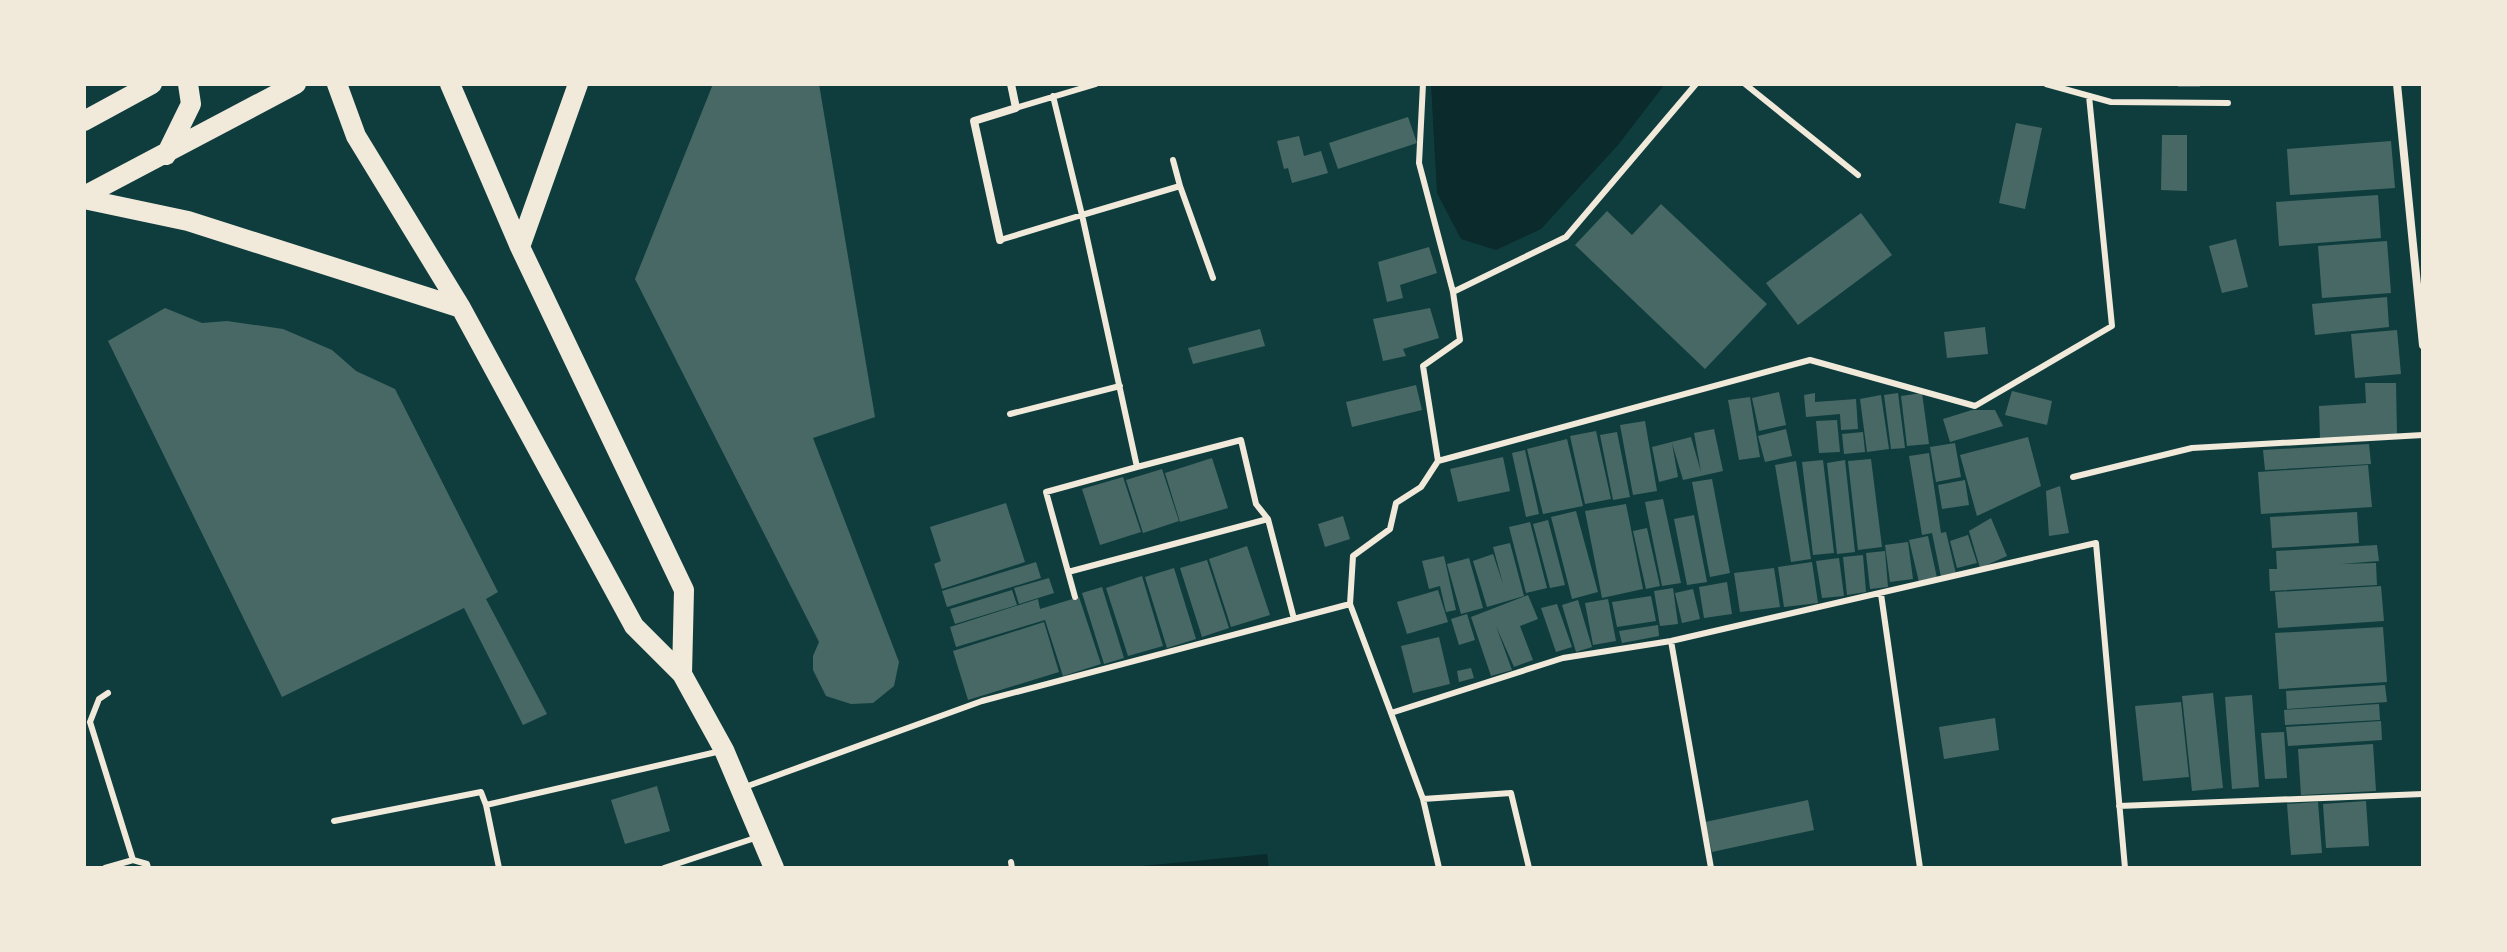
<svg xmlns="http://www.w3.org/2000/svg" width="2507" height="952" viewBox="0 0 2507 952" font-family="'Asap Condensed',sans-serif">
<style>
.water{fill:#0a2a2b}
.building{fill:#486865}
.lines{fill:none;stroke-linecap:round;stroke-linejoin:round}
.service{stroke:#f1e9da;stroke-width:6}
.minor{stroke:#f1e9da;stroke-width:8}
.primary{stroke:#f1e9da;stroke-width:20}
</style>
<rect width="100%" height="100%" fill="#0f3d3e"/>
<path class="water" d="M1431 84H1665L1618 145 1541 229 1496 250 1461 239 1437 193Z
M1267 854 1269 868H1121Z"/>
<path class="building" d="M713 84H819L875 417 813 438 899 662 894 686 873 703 851 704 826 696 813 670V656L819 642 635 279Z
M2178 84H2200V87H2178Z
M1408 117 1417 143 1338 169 1329 143Z
M2016 123 2042 128 2025 209 1999 203Z
M2162 135H2187V191L2161 190Z
M1299 136 1304 156 1321 151 1328 173 1292 183 1288 168 1284 169 1277 141Z
M2391 141 2395 188 2290 195 2287 149Z
M2378 195 2381 238 2279 246 2276 202Z
M1661 204 1767 304 1705 369 1575 245 1607 211 1632 235Z
M1861 213 1892 255 1798 325 1766 283Z
M2236 239 2248 287 2222 293 2209 246Z
M2387 241 2391 293 2322 298 2318 246Z
M1429 247 1437 273 1400 285 1403 298 1387 302 1378 262Z
M2387 297 2389 327 2315 335 2312 304Z
M165 308 202 323 227 321 283 329 332 350 356 371 395 389 498 592 486 599 547 714 523 725 464 608 282 697 108 341Z
M1430 308 1439 338 1403 349 1406 356 1383 361 1373 319Z
M1985 327 1988 354 1947 358 1944 332Z
M1260 329 1265 346 1193 364 1188 348Z
M2397 330 2401 374 2355 378 2351 334Z
M2365 383H2396L2397 434 2320 439 2319 406 2366 403Z
M1416 385 1422 410 1352 427 1346 402Z
M2012 391 2052 401 2047 425 2005 415Z
M1779 392 1786 425 1759 431 1752 398Z
M1815 393V402L1856 399 1858 429 1841 430 1840 414 1806 417 1804 395Z
M1898 393 1905 448 1891 449 1884 395Z
M1922 393 1929 444 1907 446 1901 396Z
M1881 395 1889 449 1867 452 1860 399Z
M1750 397 1760 457 1739 460 1728 400Z
M1972 410H1995L2003 426 1950 442 1943 419Z
M1837 420 1840 452 1819 453 1816 421Z
M1645 421 1657 491 1633 495 1620 425Z
M1714 429 1723 471 1683 480 1672 443 1678 477 1659 482 1652 447 1691 437 1701 472 1694 433Z
M1786 429 1792 456 1765 462 1758 436Z
M1596 431 1611 499 1585 504 1570 436Z
M1617 432 1630 497 1613 500 1600 435Z
M1863 432 1865 452 1844 454 1842 434Z
M2028 437 2041 486 1977 516 1960 455Z
M1567 439 1583 506 1543 514 1527 449Z
M1955 443 1961 477 1936 482 1930 447Z
M2369 444 2371 464 2265 470 2263 450Z
M1525 450 1539 514 1526 517 1512 453Z
M1929 453 1941 533 1946 532 1956 574 1941 577 1932 533 1922 535 1909 456Z
M1503 457 1510 491 1458 502 1450 469Z
M1212 458 1228 508 1180 522 1165 473Z
M1871 459 1882 547 1858 550 1848 461Z
M1823 460 1834 553 1813 555 1802 462Z
M1845 460 1855 552 1837 554 1827 463Z
M1796 461 1811 559 1791 562 1775 465Z
M2368 465 2372 507 2261 514 2258 472Z
M1162 469 1179 521 1143 533 1126 480Z
M1123 477 1141 532 1100 545 1082 489Z
M1712 479 1730 573 1710 577 1692 482Z
M1965 480 1969 505 1942 509 1938 485Z
M2060 486 2069 533 2049 536 2046 491Z
M1663 499 1681 583 1662 586 1645 502Z
M1006 503 1025 562 942 589 934 564 941 561 930 527Z
M1626 504 1643 589 1602 598 1585 511Z
M1576 511 1598 592 1572 599 1551 517Z
M2357 512 2359 543 2272 548 2270 517Z
M1694 515 1707 582 1687 585 1674 519Z
M1343 516 1350 539 1325 547 1318 524Z
M1991 518 2007 556 1980 568 1969 531Z
M1548 520 1565 585 1550 588 1533 524Z
M1530 522 1547 588 1526 593 1509 527Z
M1647 528 1660 586 1646 589 1633 531Z
M1968 535 1977 563 1957 568 1950 541Z
M1928 536 1937 578 1919 582 1909 540Z
M1908 542 1913 579 1890 582 1885 545Z
M1510 543 1524 596 1487 607 1473 561 1493 554 1503 584 1493 547Z
M2377 545 2379 561 2341 564 2376 563 2377 585 2270 591 2269 569H2277L2276 551Z
M1247 546 1270 615 1231 627 1209 559Z
M1885 551 1888 587 1870 589 1866 553Z
M1863 555 1866 592 1847 595 1843 557Z
M1444 556 1456 610 1446 612 1440 586 1429 589 1422 561Z
M1469 558 1483 608 1461 614 1447 564Z
M1839 558 1844 596 1822 598 1816 561Z
M1207 560 1229 628 1202 637 1180 568Z
M1036 562 1041 578 947 607 942 591Z
M1812 562 1818 603 1784 607 1778 567Z
M1174 568 1196 639 1167 648 1145 577Z
M1774 568 1780 607 1740 612 1734 573Z
M1142 576 1163 646 1128 656 1106 588Z
M1049 578 1054 593 1019 604 1014 588Z
M1727 582 1732 614 1704 618 1699 587Z
M2381 586 2384 621 2278 628 2275 592Z
M1102 587 1124 658 1104 664 1082 593Z
M1673 588 1678 624 1660 626 1654 591Z
M1693 589 1700 619 1682 623 1675 593Z
M1012 590 1017 605 955 624 950 609Z
M1438 590 1448 622 1407 634 1397 602Z
M1528 595 1538 619 1520 626 1533 660 1514 667 1496 626 1512 670 1491 676 1471 617Z
M1651 596 1656 621 1617 627 1612 602Z
M1079 597 1101 664 1063 676 1045 620 956 647 950 627 1038 599 1040 609Z
M1608 599 1616 641 1593 645 1585 603Z
M1578 600 1592 647 1576 652 1562 605Z
M1557 604 1572 647 1556 652 1541 608Z
M1467 614 1475 640 1459 645 1451 619Z
M1044 622 1059 672 968 700 953 651Z
M1658 625 1659 636 1622 643 1619 631Z
M2383 627 2387 682 2279 689 2275 633Z
M1439 637 1450 684 1413 693 1401 646Z
M1471 668 1474 678 1459 682 1457 671Z
M2385 685 2387 702 2287 709 2286 691Z
M2213 693 2223 788 2192 791 2182 696Z
M2252 695 2259 787 2232 789 2225 697Z
M2181 702 2189 777 2143 781 2135 706Z
M2379 704 2380 720 2285 725 2284 710Z
M1995 718 1999 750 1944 759 1939 727Z
M2381 721 2382 740 2288 746 2286 727Z
M2284 732 2287 778 2265 779 2261 733Z
M2373 744 2376 791 2301 795 2298 749Z
M657 786 670 831 625 844 611 800Z
M1808 800 1814 830 1712 852 1705 822Z
M2366 801 2369 846 2326 848 2323 804Z
M2318 802 2322 853 2291 855 2287 804Z"/>
<g class="lines">
<path class="service" d="M1745 84 1858 175
M2046 84 2111 102 2228 103
M1053 96 1082 215 1180 186 1173 160
M1016 108 1096 84
M1180 186 1213 278
M1000 240 1082 215 1137 467 1241 440 1256 504 1268 519 1294 619
M1453 292 1566 237 1696 84
M1010 414 1120 386
M1438 461 1810 360 1975 406 2112 326 2089 96
M2073 477 2192 448 2423 435
M1068 572 1268 519
M1881 594 1920 868
M1075 597 1046 492 1137 467
M1350 604 1353 556 1390 529 1396 503 1421 487 1438 461 1423 366 1460 340 1453 292 1419 163 1423 84
M1671 641 1711 868
M1391 713 1423 799 1439 868
M90 722 133 860 105 868
M90 722 99 699 108 693
M745 787 982 701 1350 604 1391 713 1563 658 1671 641 2096 543 2125 868
M1423 799 1511 793 1529 868
M486 805 499 868
M2119 806 2423 794
M334 821 481 792 486 805 721 751
M133 860 147 864 148 868
M1011 862 1012 868
M664 868 755 838"/>
<path class="minor" d="M2397 84 2423 345
M1000 240 974 121 1016 108 1011 84"/>
<path class="primary" d="M337 84 356 136 461 308 634 626 682 674 724 750 774 868
M450 84 520 247 684 590 682 674
M84 121 152 84
M166 155 191 104 188 84
M84 196 296 84
M84 199 188 221 461 308
M520 247 578 84"/>
</g>
<rect width="2507" height="952" fill="none" stroke="#f1e9da" stroke-width="172"/>
</svg>
